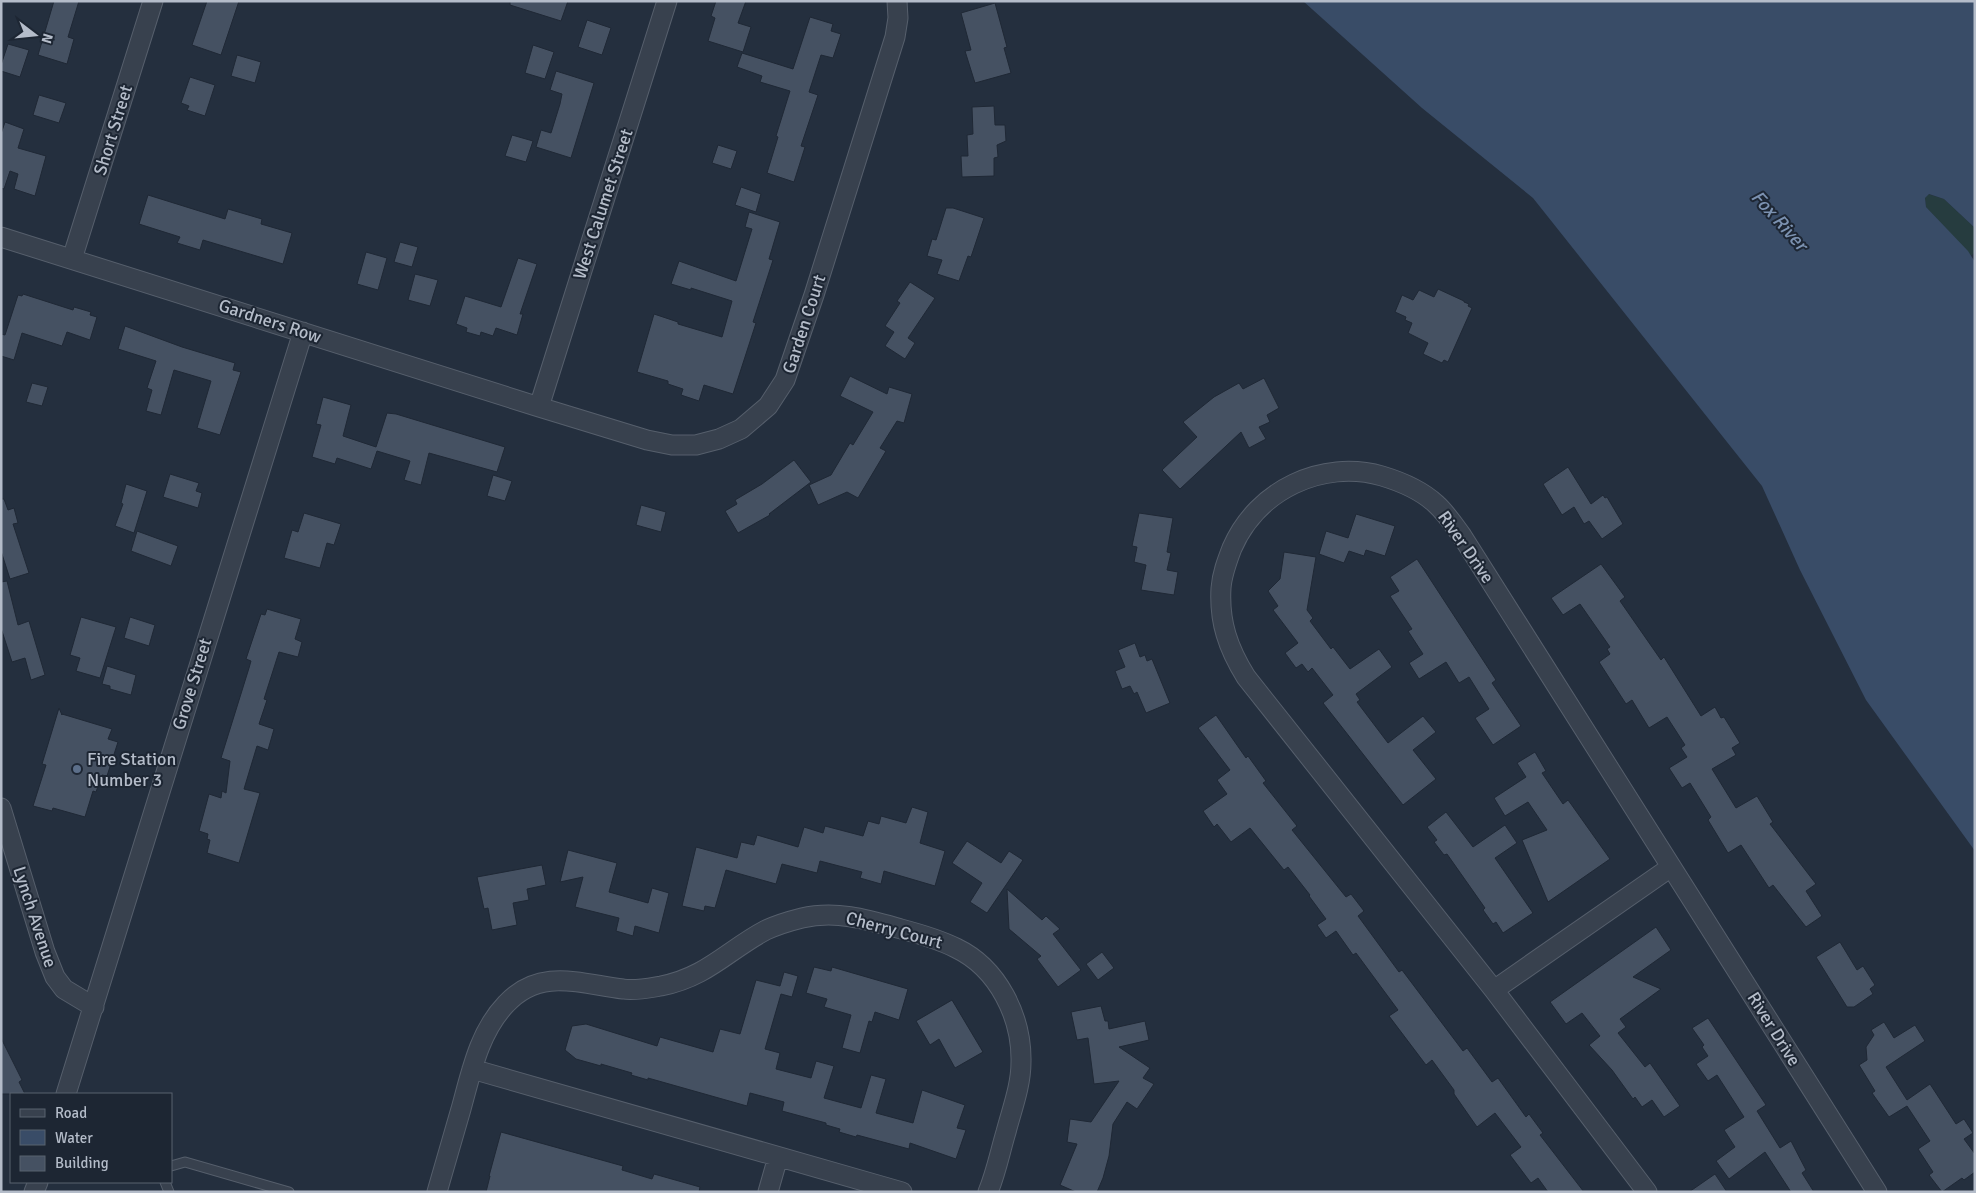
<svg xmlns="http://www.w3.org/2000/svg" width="1976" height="1193" viewBox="0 0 1976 1193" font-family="Signika,sans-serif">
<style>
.green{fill:#263c3f}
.water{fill:#394c67}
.building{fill:#455162;stroke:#1f2835}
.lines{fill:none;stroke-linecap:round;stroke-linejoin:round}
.lane-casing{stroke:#565f6c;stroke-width:11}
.street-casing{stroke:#565f6c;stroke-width:21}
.lane{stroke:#38414e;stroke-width:9}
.street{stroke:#38414e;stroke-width:19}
.service-dot{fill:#5c6f8a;stroke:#1d2633;stroke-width:2}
.labels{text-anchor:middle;stroke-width:4;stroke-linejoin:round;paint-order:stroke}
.street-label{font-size:18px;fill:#b4bcc9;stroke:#1d2633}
.poi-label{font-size:18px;fill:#b4bcc9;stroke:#1d2633;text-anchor:start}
.water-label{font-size:19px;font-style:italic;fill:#7c92b1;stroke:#1d2633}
</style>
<rect width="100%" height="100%" fill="#242f3e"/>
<path class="green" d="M1928 194 1944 199 1975 228V252L1971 256 1926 207 1925 198Z"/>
<path class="water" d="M1303 1H1975V228L1944 199 1929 194 1925 198 1926 207 1968 251 1975 262V851L1866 700 1800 570 1762 486 1533 198 1422 108Z"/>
<path class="building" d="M54 1H79L68 37 74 39 67 64 38 55Z
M207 1H239L221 55 192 45Z
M510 1H568L561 21 510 5Z
M716 1H746L738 23 751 27 743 52 708 41 715 18 711 16Z
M995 3 1007 47 1004 48 1011 73 975 83 965 51 971 50 961 13Z
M810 17 833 24 831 31 841 34 833 58 821 55 809 92 818 95 801 146 805 147 794 182 767 173 778 137 776 136 790 91 760 82 762 76 737 67 742 53 793 69Z
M587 20 611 28 602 55 578 47Z
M8 44 29 50 20 77 1 71V65Z
M533 45 554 52 545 79 525 73Z
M237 55 261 62 255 83 231 76Z
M556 71 594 83 571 158 536 147 541 130 551 133 560 104 562 94 550 90Z
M190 77 215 85 205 116 187 110 189 106 181 103Z
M39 95 66 103 59 123 33 115Z
M994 106 995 125H1005L1006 141 997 145 998 157 994 158V176L962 177 961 156H968L967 135 973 134 972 107Z
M5 122 24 129 18 148 46 156 35 196 14 189 18 174 10 171 4 189 1 188V134Z
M512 135 533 141 526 162 505 156Z
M718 145 737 151 731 169 712 163Z
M741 187 761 194 756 212 735 205Z
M148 195 225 219 228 209 262 219 261 224 292 233 283 264 203 240 200 250 177 243 180 237 139 224Z
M946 208H953L984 218 971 257 968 256 959 281 937 274 942 260 927 256 932 239 936 240Z
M749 212 780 222 769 259 773 260 753 322 756 323 733 394 704 385 699 401 681 395 683 389 668 384V381L637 372 654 314 678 322V324L722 337 732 301 691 288V290L671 284 679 261 736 281 752 229 745 227Z
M400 242 418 247 412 267 394 262Z
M366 252 387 258 378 290 357 284Z
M518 258 537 264 520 314H523L517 335 496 328 493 336 481 332 480 336 466 332 467 328 456 324 465 296 501 307Z
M415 274 438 280 430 306 408 300Z
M910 282 935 298 908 338 915 343 905 359 885 346 894 332 885 326 900 303 897 301Z
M1438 289 1464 301V302L1469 304 1468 306 1472 308 1448 362 1444 360 1442 363 1423 354 1428 343 1408 333 1412 323 1405 320 1406 317 1395 312 1402 295 1413 300 1419 290 1434 297Z
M23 294 73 310 74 307 91 312 90 315 97 317 90 340 67 332 62 346 22 333 14 360 1 356V334L5 335 18 295 22 296Z
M125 326 182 347 235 363 233 370 241 372 220 435 197 428 211 381 174 370 161 415 146 411 152 390 147 388 156 361 118 349Z
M850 376 887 394 889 387 912 394 904 423 897 421 880 448 886 451 858 498 847 492 818 505 809 485 831 475 850 443 853 445 873 412 840 396Z
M1264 378 1279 408 1267 415 1270 422 1259 427 1266 439 1249 448 1241 432 1180 489 1162 470 1197 437 1183 422 1214 397 1239 383 1243 389Z
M32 383 48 387 42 406 26 402Z
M323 397 351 405 343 436 376 447 387 413 396 414 505 447 497 472 429 453 421 485 404 480 410 461 377 451 371 469 337 458 335 464 312 457 321 425 316 424Z
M794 460 811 482 769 514 770 515 738 533 725 511 737 504 735 500 762 484Z
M1568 467 1591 504 1603 495 1605 498 1607 497 1623 524 1602 539 1589 521 1584 524 1574 507 1562 515 1543 484Z
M170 474 199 483 196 491 202 493 198 508 163 497Z
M493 475 512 481 505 501 487 496Z
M126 484 147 491 134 533 115 526 123 504 121 503Z
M1 499H4L8 510 14 508 18 523 13 524 29 573 10 579 1 551Z
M641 505 666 512 661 532 636 525Z
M304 513 341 524 334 545 327 543 320 568 284 558 292 530 298 532Z
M1139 513 1173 518 1167 552 1171 553 1167 570 1178 572 1174 595 1141 590 1146 565 1134 562 1137 547 1132 546Z
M1356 514 1395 526 1385 556 1366 550 1364 556 1349 551 1344 563 1319 554 1326 531 1348 538Z
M137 531 178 546 171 566 131 551Z
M1284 552 1316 557 1307 610 1313 618 1310 621 1331 649 1333 647 1350 669 1379 649 1392 667 1356 694 1360 700 1357 702 1388 743 1423 716 1436 732 1413 750 1436 779 1403 805 1323 703 1333 695 1312 668 1308 672 1302 664 1296 668 1285 653 1298 643 1273 610 1278 606 1268 591 1280 579Z
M1417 559 1496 680 1492 683 1521 726 1493 745 1475 718 1489 709 1469 677 1459 683 1446 662 1419 679 1409 663 1423 654 1408 631 1412 629 1390 596 1399 591 1390 577Z
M1601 564 1625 597 1620 601 1661 660 1664 657 1701 716 1715 707 1721 718 1724 717 1740 743 1732 748 1736 755 1712 769 1736 808 1757 796 1773 822 1770 824 1816 884 1806 891 1822 916 1806 927 1773 885 1769 888 1741 845 1728 853 1708 820 1711 817 1690 783 1682 788 1669 768 1687 757 1681 748 1685 745 1667 717 1649 728 1632 700 1626 704 1599 662 1610 654 1607 649 1610 647 1580 604 1563 615 1551 598Z
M7 581 18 625 29 621 45 675 31 680 25 658 12 662 1 628V582Z
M267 609 301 619 295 639 302 642 298 657 279 652 264 699 267 700 259 724 274 729 268 750 257 746 244 789 260 793 239 863 207 853 210 840 207 839 208 834 199 831 209 794 221 798 222 791 226 793 230 761 221 758 249 668 251 661 246 659 261 614 265 615Z
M81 617 116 627 100 678 76 671 80 658 70 655Z
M130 617 155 625 149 646 124 638Z
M1135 643 1140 657 1145 655 1147 661 1152 659 1170 703 1146 713 1137 692 1134 694 1130 686 1122 689 1115 671 1125 667 1118 650Z
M107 666 136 675 131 695 110 689V686L102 684Z
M59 708 62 715V714L112 729 108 739 118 742 107 776 102 775 96 792 93 791 85 817 53 808 52 811 33 806 46 765 42 764Z
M1216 715 1246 758 1248 756 1266 781 1263 783 1297 826 1292 830 1346 897 1351 894 1364 911 1358 916 1399 972 1402 970 1463 1051 1467 1048 1492 1082 1498 1078 1526 1117 1529 1114 1543 1133 1540 1135 1584 1192H1548L1538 1178 1531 1183 1510 1155 1521 1147 1495 1113 1477 1127 1454 1094V1090L1432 1060 1426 1065 1389 1016 1398 1010 1356 953 1353 955 1336 931 1326 938 1317 925 1326 919 1309 896 1310 895 1288 867 1284 870 1250 828 1231 842 1217 824 1214 827 1203 811 1227 794 1217 780 1230 770 1198 728Z
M1535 752 1546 771 1542 773 1563 804 1568 800 1571 804 1610 859 1548 902 1522 840 1547 830 1528 802 1505 816 1494 798 1526 777 1517 763Z
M912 807 928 812 920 843 945 851 935 886 884 871 881 884 860 878 862 872 820 861 817 873 782 864 776 884 726 870 715 908 705 906 704 911 682 906 696 847 737 858 741 842 754 845 757 835 798 847 804 827 823 833 825 826 863 836 868 821 879 824 881 816 906 823Z
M1446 812 1473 847 1505 825 1517 843 1495 858 1533 913 1503 933 1496 922 1493 924 1483 910 1485 908 1447 854 1444 855 1434 842 1437 840 1427 827Z
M967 841 1001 863 1009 851 1023 860 987 913 970 902 982 883 952 863Z
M568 850 617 863 609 892 648 903 652 888 669 893 659 933 635 926 633 936 616 931 619 918 575 907 583 877 560 882Z
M542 865 546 885 527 889 529 900 513 903 517 925 492 930 488 908 484 909 477 877Z
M1007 889 1042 920 1046 916 1060 929 1053 934 1081 970 1058 987 1037 959 1041 956 1009 929Z
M1656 927 1671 950 1633 977 1661 989 1620 1019 1626 1027 1618 1033 1645 1067 1650 1063 1680 1106 1664 1117 1652 1100 1642 1107 1635 1097 1633 1099 1612 1070 1589 1045 1600 1036 1582 1013 1566 1024 1550 1002Z
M1840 942 1857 970 1863 966 1875 985 1870 989 1873 994 1854 1007H1847L1816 957Z
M1102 952 1114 968 1098 980 1086 964Z
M814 967 831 971 832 967 908 989 899 1020 875 1012 872 1022 869 1021 860 1053 842 1048 851 1015 824 1007 827 999 806 993Z
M784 972 798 976 792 997 781 994 765 1049 780 1053 776 1069 811 1078 816 1061 834 1066 824 1098 861 1108 871 1075 886 1079 876 1113 913 1123 922 1090 965 1105 957 1128 966 1130 956 1159 910 1143 909 1149 857 1135 856 1137 839 1132 840 1129 826 1125V1123L782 1111 784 1102 750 1093 747 1106 648 1078V1080L631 1075 632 1073 601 1064V1066L576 1059 565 1050 572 1026 586 1024 657 1046 660 1037 713 1052 720 1029 740 1034 756 980 780 986Z
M952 1000 983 1052 955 1068 939 1039 930 1045 916 1021Z
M1101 1006 1105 1021H1108L1109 1029 1145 1021 1149 1040 1119 1047 1150 1068 1143 1078 1154 1084 1137 1109 1127 1102 1113 1124 1109 1156 1103 1178 1097 1192H1076L1060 1185 1077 1144 1067 1142 1070 1119 1091 1122 1119 1081 1094 1084 1088 1038 1077 1040 1071 1012Z
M1708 1018 1766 1105 1757 1111 1780 1148 1791 1141 1806 1170 1802 1173 1814 1192H1791L1765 1152 1729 1179 1716 1161 1735 1147 1724 1130 1744 1117 1717 1075 1708 1081 1696 1064 1708 1056 1702 1047 1704 1045 1692 1028Z
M1884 1022 1894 1038 1915 1025 1925 1041 1886 1067 1907 1100 1930 1084 1956 1124 1964 1119 1973 1133 1964 1139 1975 1154V1172L1964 1180 1962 1178 1942 1192 1929 1175 1933 1172 1918 1149 1930 1141 1907 1106 1889 1117 1872 1093 1875 1091 1859 1065 1867 1060 1866 1047 1874 1035 1871 1030Z
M1 1038 22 1080 19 1082 25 1094H1Z
M501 1132 623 1166 622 1170 652 1179 654 1174 700 1187 699 1192H486L490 1176H489Z
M1715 1174 1727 1192H1689Z"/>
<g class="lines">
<g class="lane-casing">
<path id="lane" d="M171 1166 185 1162 289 1192
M165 1182 169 1192"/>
</g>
<g class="street-casing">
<path id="street" d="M1 237 539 407 647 440 672 445H696L719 439 741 429 768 406 785 380 814 295 895 37 898 18 897 1
M72 259 153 1
M539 407 667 1
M1 808 45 952 55 977 64 989 94 1007
M1494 990 1671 867
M472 1069 902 1192
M66 1094 303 332
M34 1192 38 1182
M437 1192C445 1164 453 1136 461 1109 471 1073 479 1032 506 1004 540 967 581 984 623 989 635 991 649 988 661 986 707 977 728 950 766 930 777 925 790 921 802 918 837 910 869 920 901 929 920 934 938 939 956 948 998 968 1022 1017 1021 1062 1021 1086 1012 1109 1006 1132 1000 1152 996 1173 988 1192
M768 1192 778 1157
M1647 1192 1494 990 1246 677C1228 648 1219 622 1221 588 1222 574 1227 561 1232 548 1257 490 1322 459 1382 476 1402 482 1421 490 1436 504 1446 513 1454 525 1462 536L1877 1192"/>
</g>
<use href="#lane" class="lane"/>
<use href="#street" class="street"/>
</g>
<circle class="service-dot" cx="77" cy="769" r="5"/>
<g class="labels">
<g class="street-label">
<text transform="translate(113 130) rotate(-73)" y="6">Short Street</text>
<text transform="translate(603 204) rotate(-72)" y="6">West Calumet Street</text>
<text transform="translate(270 321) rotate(18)" y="6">Gardners Row</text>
<text transform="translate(804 324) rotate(-72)" y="6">Garden Court</text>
<text transform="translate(1466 547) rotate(55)" y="6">River Drive</text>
<text transform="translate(192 684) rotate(-73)" y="6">Grove Street</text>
<text transform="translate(35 917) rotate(72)" y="6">Lynch Avenue</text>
<text transform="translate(894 930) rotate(15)" y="6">Cherry Court</text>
<text transform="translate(1774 1029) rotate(58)" y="6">River Drive</text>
</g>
<g class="poi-label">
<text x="87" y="765">Fire Station<tspan x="87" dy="21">Number 3</tspan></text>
</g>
<g class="water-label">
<text transform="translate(1780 220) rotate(48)" y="7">Fox River</text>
</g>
</g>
<rect width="1976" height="1193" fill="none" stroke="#b4bcc9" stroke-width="5"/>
<rect x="10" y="1093" width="162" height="90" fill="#1d2633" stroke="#59626f"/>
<rect x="20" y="1109" width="25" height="8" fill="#38414e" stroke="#59626f"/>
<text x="55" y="1118" font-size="15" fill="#b4bcc9">Road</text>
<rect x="20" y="1130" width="25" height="15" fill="#394c67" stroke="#59626f"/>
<text x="55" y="1143" font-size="15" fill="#b4bcc9">Water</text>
<rect x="20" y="1156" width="25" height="15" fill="#455162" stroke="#59626f"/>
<text x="55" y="1168" font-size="15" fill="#b4bcc9">Building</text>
<g transform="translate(35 35) rotate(106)" stroke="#1d2633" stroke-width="4" paint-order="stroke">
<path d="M0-4L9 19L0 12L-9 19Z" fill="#b4bcc9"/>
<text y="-8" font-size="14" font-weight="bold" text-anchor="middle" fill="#b4bcc9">N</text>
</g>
</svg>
